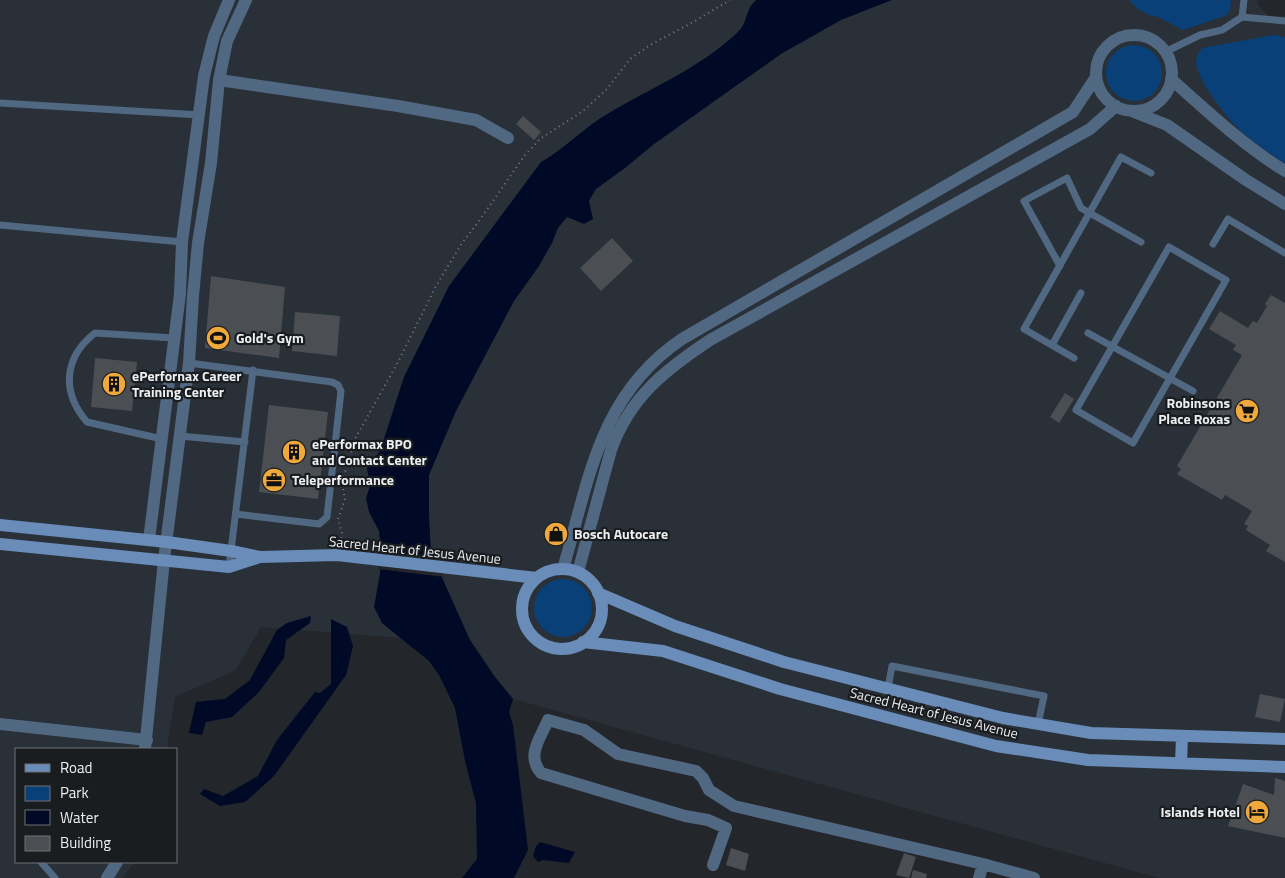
<svg xmlns="http://www.w3.org/2000/svg" width="1285" height="878" viewBox="0 0 1285 878" font-family="'Titillium Web',sans-serif">
<style>
.built{fill:#293038}
.green{fill:#0a4078}
.water{fill:#000926}
.pier{fill:#23262a}
.building{fill:#4b4f53}
.lines{fill:none;stroke-linecap:round;stroke-linejoin:round}
.path{stroke:#7a7d80;stroke-width:2;stroke-dasharray:1 4;stroke-linecap:butt}
.service{stroke:#516883;stroke-width:7}
.minor{stroke:#516883;stroke-width:12}
.tertiary{stroke:#516883;stroke-width:12}
.secondary{stroke:#698cb8;stroke-width:12}
.labels{text-anchor:middle;stroke-width:4.5;stroke-linejoin:round;paint-order:stroke}
.poi-label{font-size:14px;font-weight:bold;fill:#eceef1;stroke:#1a1d20;text-anchor:start}
.street-label{font-size:14px;fill:#eceef1;stroke:#1a1d20}
</style>
<rect width="100%" height="100%" fill="#23262a"/>
<path class="built" d="M0 0H1258L1257 4 1270 17 1285 16V878H1159L513 699 495 677 470 640 401 638 261 627 236 670 175 697 167 749H16V862H135L122 878H0Z"/>
<path class="green" d="M1129 0H1231L1230 11 1225 16 1183 30 1158 17 1149 15 1138 9Z
M1274 35 1285 37V164C1270 153 1254 143 1241 131 1226 117 1198 82 1196 62 1196 56 1199 52 1202 48Z
M1106 73a28 28 0 1 1 56 0a28 28 0 1 1-56 0Z
M534 608a29 29 0 1 1 58 0a29 29 0 1 1-58 0Z"/>
<path class="water" d="M756 0H892L841 20 781 54 654 144 625 168 596 189 589 201 593 219 584 224 567 217 558 228 552 243 539 266 514 301 456 411 429 475V516L431 553 470 640 495 677 513 699 509 712 513 725 528 850 514 878H462L477 859 476 803 465 761 455 708 439 675 429 661 382 623 374 607 380 573 381 550 379 531 369 512 366 498 370 486 367 468 380 451 404 377 449 286 541 162C566 148 584 127 609 113 649 89 693 71 729 40 734 36 742 29 744 23 748 14 748 7 756 0Z
M311 616 310 623 286 640 284 658 259 692 232 717 206 722 202 735 189 733 196 702 225 699 250 680 277 630 287 623Z
M331 619 347 627 353 646 346 675 274 776 245 802 220 806 200 794 204 789 223 796 258 776 277 740 315 692 320 693 331 684Z
M540 842 575 852 569 863 543 860 538 862 533 856 536 846Z"/>
<path class="pier" d="M380 551 436 558 444 577 378 569Z"/>
<path class="building" d="M523 116 541 132 534 140 516 124Z
M612 238 633 261 601 291 580 268Z
M211 276 285 287 279 358 205 348Z
M1271 295 1285 303V562L1266 551 1270 545 1246 530 1248 526 1244 524 1252 511 1225 495 1222 500 1177 474 1181 469 1177 466 1242 355 1233 350 1236 345 1209 329 1220 311 1248 328 1253 321 1257 323 1267 306 1265 304Z
M295 312 340 316 337 356 292 351Z
M95 358 137 362 132 411 91 407Z
M1065 393 1074 399 1059 423 1050 417Z
M269 405 328 412 318 499 259 492Z
M1260 694 1285 699 1280 722 1255 717Z
M1275 778 1285 781V838L1228 826 1243 784 1274 795Z
M731 848 749 854 745 871 726 865Z
M904 853 916 857 909 878 896 875Z
M913 870 927 874 926 878H911Z"/>
<g class="lines">
<path class="path" d="M340 543 342 533 338 519 345 499 341 479 347 468 355 439 398 362 436 286 462 243 479 221 525 155 540 139 583 111 607 89 630 59 650 45 695 21 730 0"/>
<path class="service" d="M1242 17 1244 0
M1165 52 1200 35 1222 30 1242 17 1285 21
M0 103 200 115
M0 225 182 242
M1213 244 1228 219 1285 253
M1169 247 1226 280 1133 443 1076 410Z
M1060 266 1024 201 1067 178 1081 208 1141 242
M1088 333 1193 391
M1052 345 1081 293
M1074 358 1024 329 1121 157 1151 173
M189 363 332 382 338 385 341 391 327 517 319 524 236 514
M180 436 245 442
M162 439 87 422C61 392 64 357 95 333L174 338
M229 567 253 370
M888 688 892 666 1044 696 1038 724
M41 862 55 878"/>
<path class="minor" d="M219 80 398 106 476 120 508 138
M149 540 180 294 182 242 204 76 214 36 229 0
M0 724 147 740
M145 749 164 560 189 363 193 296 198 243 211 163 219 80 227 41 246 0
M713 865 726 828 708 820 685 816 541 773C526 755 540 739 548 720L584 730 618 754 696 771 703 778 709 790 734 806 983 864 1034 878
M107 878 117 862
M979 878 983 864"/>
<path class="tertiary" d="M1096 73a38 38 0 1 1 76 0a38 38 0 1 1-76 0Z
M1171 79C1207 111 1244 146 1285 171
M1134 112 1167 125 1246 180 1285 204
M563 569C589 480 599 395 682 339L1073 112 1096 77
M578 572 611 450C630 397 665 370 710 340L1090 129 1116 106"/>
<path class="secondary" d="M0 525 167 542 231 551 260 557 337 555 537 578
M0 544 229 567 257 558
M522 609a40 40 0 1 1 80 0a40 40 0 1 1-80 0Z
M598 593 675 626 784 662 1003 718 1091 733 1285 739
M583 642 663 651 780 689 996 746 1088 760 1285 767
M1181 763 1182 737"/>
</g>
<defs>
<g id="stadium-disc" transform="scale(1.25)"><circle r="9.5" fill="#eea83c" stroke="#1a1d20"/><path d="M0-5a6.5 5 0 1 0 0 10a6.5 5 0 1 0 0-10ZM-3.5-1.8h7v3.6h-7Z" fill="#111"/></g>
<g id="building-disc" transform="scale(1.25)"><circle r="9.5" fill="#eea83c" stroke="#1a1d20"/><path d="M-4-6H4V6H1V3H-1V6H-4ZM-2.5-4.3h1.7v1.8h-1.7ZM.8-4.3h1.7v1.8H.8ZM-2.5-1h1.7V.8h-1.7ZM.8-1h1.7V.8H.8Z" fill="#111"/></g>
<g id="supermarket-disc" transform="scale(1.25)"><circle r="9.5" fill="#eea83c" stroke="#1a1d20"/><path d="M-6-5.5h2.5l.6 2H6L4.5 2H-2.5L-4.4-4H-6ZM-1.5 3.2a1.3 1.3 0 1 0 .1 0ZM3 3.2a1.3 1.3 0 1 0 .1 0Z" fill="#111"/></g>
<g id="office-disc" transform="scale(1.25)"><circle r="9.5" fill="#eea83c" stroke="#1a1d20"/><path d="M-6-3h4V-5.5h4V-3h4V5H-6ZM-1-4.5V-3h2v-1.5ZM-6 0V1H6V0Z" fill="#111"/></g>
<g id="shop-disc" transform="scale(1.25)"><circle r="9.5" fill="#eea83c" stroke="#1a1d20"/><path d="M-5-2.5h2.3a2.7 3.5 0 0 1 5.4 0H5L5.5 6h-11ZM-1.5-2.5h3a1.5 2.3 0 0 0-3 0Z" fill="#111"/></g>
<g id="hotel-disc" transform="scale(1.25)"><circle r="9.5" fill="#eea83c" stroke="#1a1d20"/><path d="M-6-4.5h1.5V1H6V5H4.5V3h-9V5H-6ZM-4 0a1.8 1.8 0 1 1 3.6 0ZM.5 0V-2.5h3Q6-2.5 6 0Z" fill="#111"/></g>
</defs>
<g fill-rule="evenodd">
<use href="#stadium-disc" x="218" y="338"/>
<use href="#building-disc" x="114" y="384"/>
<use href="#supermarket-disc" x="1247" y="411"/>
<use href="#building-disc" x="294" y="452"/>
<use href="#office-disc" x="274" y="480"/>
<use href="#shop-disc" x="556" y="534"/>
<use href="#hotel-disc" x="1257" y="812"/>
</g>
<g class="labels">
<g class="poi-label">
<text x="236" y="343">Gold's Gym</text>
<text x="132" y="381">ePerfornax Career<tspan x="132" dy="16">Training Center</tspan></text>
<text x="1230" y="408" text-anchor="end">Robinsons<tspan x="1230" dy="16">Place Roxas</tspan></text>
<text x="312" y="449">ePerformax BPO<tspan x="312" dy="16">and Contact Center</tspan></text>
<text x="292" y="485">Teleperformance</text>
<text x="574" y="539">Bosch Autocare</text>
<text x="1240" y="817" text-anchor="end">Islands Hotel</text>
</g>
<g class="street-label">
<text transform="translate(415 550) rotate(6)" y="5">Sacred Heart of Jesus Avenue</text>
<text transform="translate(934 713) rotate(14)" y="5">Sacred Heart of Jesus Avenue</text>
</g>
</g>
<rect x="15" y="748" width="162" height="115" fill="#1a1d20" stroke="#6e7174"/>
<rect x="25" y="764" width="25" height="8" fill="#698cb8" stroke="#6e7174"/>
<text x="60" y="773" font-size="15" fill="#eceef1">Road</text>
<rect x="25" y="786" width="25" height="15" fill="#0a4078" stroke="#6e7174"/>
<text x="60" y="798" font-size="15" fill="#eceef1">Park</text>
<rect x="25" y="810" width="25" height="15" fill="#000926" stroke="#6e7174"/>
<text x="60" y="823" font-size="15" fill="#eceef1">Water</text>
<rect x="25" y="836" width="25" height="15" fill="#4b4f53" stroke="#6e7174"/>
<text x="60" y="848" font-size="15" fill="#eceef1">Building</text>
</svg>
